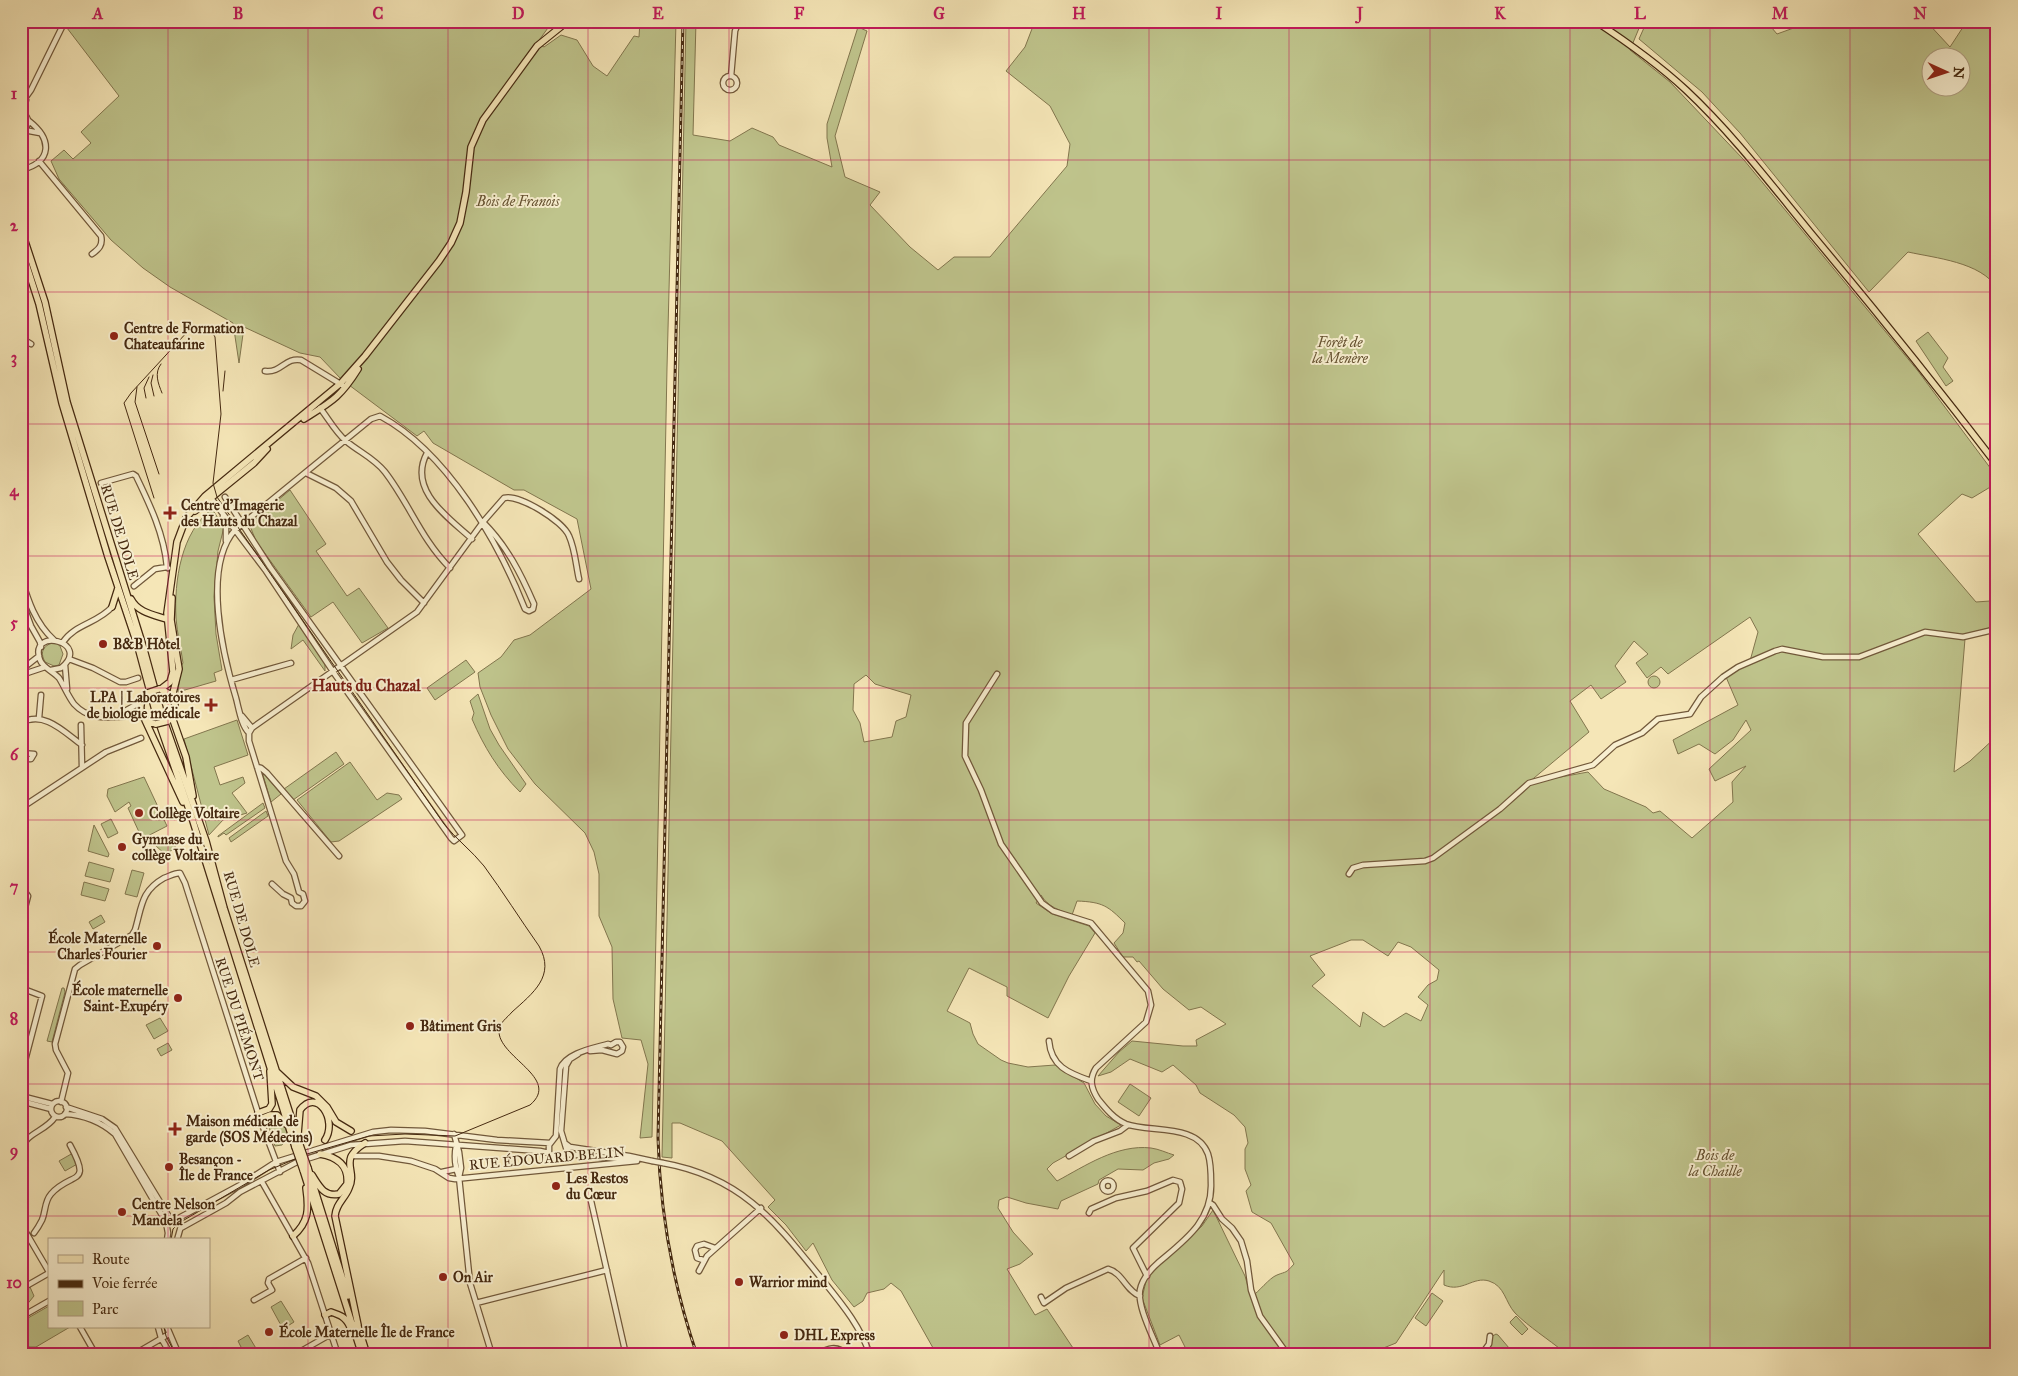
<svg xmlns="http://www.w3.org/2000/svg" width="2018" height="1376" viewBox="0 0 2018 1376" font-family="'IM FELL Great Primer',serif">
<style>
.green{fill:#bfc48c;stroke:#82764e;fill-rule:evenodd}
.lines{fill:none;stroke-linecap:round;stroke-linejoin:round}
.minor-casing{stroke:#71583a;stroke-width:7}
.major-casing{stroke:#452910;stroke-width:8}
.minor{stroke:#f8efd0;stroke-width:4.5}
.major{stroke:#f5e6b7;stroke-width:5.5}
.tram{stroke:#452910;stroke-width:1}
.rail-casing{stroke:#452910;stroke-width:3}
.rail{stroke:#f8efd0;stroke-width:1;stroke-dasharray:4;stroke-linecap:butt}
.minor-bridge-casing{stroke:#71583a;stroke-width:7;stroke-linecap:butt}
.major-bridge-casing{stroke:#452910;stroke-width:8;stroke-linecap:butt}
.minor-bridge{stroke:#f8efd0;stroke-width:4.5}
.major-bridge{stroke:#f5e6b7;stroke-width:5.5}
.grid{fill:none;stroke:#c2185b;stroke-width:1;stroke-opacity:0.55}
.poi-dot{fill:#8f2418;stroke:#f8efd0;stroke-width:2}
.labels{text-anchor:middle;stroke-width:4;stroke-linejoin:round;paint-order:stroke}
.park-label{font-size:14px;font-style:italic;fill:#64502f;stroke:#f8efd0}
.poi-label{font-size:14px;font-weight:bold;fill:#452910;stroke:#f8efd0;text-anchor:start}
.street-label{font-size:14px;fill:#452910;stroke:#f8efd0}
.quarter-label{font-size:16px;font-weight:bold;fill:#7a1f14;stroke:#f8efd0}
.neatline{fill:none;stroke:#c2185b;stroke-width:2}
.grid-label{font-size:16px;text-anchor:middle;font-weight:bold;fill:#c2185b}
</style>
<rect width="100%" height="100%" fill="#f5e6b7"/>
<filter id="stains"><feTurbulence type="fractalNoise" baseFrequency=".004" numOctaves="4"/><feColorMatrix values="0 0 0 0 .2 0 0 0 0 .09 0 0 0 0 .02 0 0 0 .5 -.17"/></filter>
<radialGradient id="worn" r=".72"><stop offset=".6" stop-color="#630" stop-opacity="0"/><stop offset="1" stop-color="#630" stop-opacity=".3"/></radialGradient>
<path class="green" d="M70 21H553L537 43 544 47 561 35 577 40 593 66 607 76 634 36 639 37 640 21H676L667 368 652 1137 640 1138 648 1064 641 1040 622 1038 613 999 612 947 599 916V874L594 852 585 833 535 784 508 749 491 715 480 687 478 673 501 657 514 640 530 635 591 589 577 519 524 490H514L433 443 424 431 417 436 341 379 320 357 300 353 244 327 239 363 233 323 170 287 143 268 111 240 59 179 51 161 64 150 73 159 91 143 81 132 119 96 67 28Z
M686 21H696L693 135 730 141 752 128 773 137 779 145 832 167 827 138V124L858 27 867 31 835 136 845 177 880 192 870 205 910 247 938 270 954 257H990L1067 166 1070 144 1050 106 1006 71 1025 47 1035 21H1642L1630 50 1670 82 1744 160 1918 371 1997 477V483L1972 498 1962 494 1918 534 1976 602 1990 601 1997 612V626L1962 635 1965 639 1954 772 1970 761 1997 736V1355H1561L1564 1352C1548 1339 1529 1327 1515 1313 1505 1302 1505 1286 1489 1281 1473 1276 1462 1293 1444 1285V1270L1396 1343 1376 1351 1373 1355H1189L1179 1335 1160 1345 1142 1298 1147 1277 1202 1226 1213 1210 1245 1276 1251 1297C1259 1292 1269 1278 1277 1275 1287 1271 1285 1274 1294 1264L1271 1223 1252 1212 1246 1191 1251 1185 1245 1169V1149L1248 1143 1245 1127 1234 1115 1200 1093 1196 1085 1173 1065 1162 1072 1130 1059 1111 1072 1098 1076 1119 1052 1132 1041 1183 1046H1197L1196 1040 1226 1024 1201 1007 1189 1010 1163 989 1139 961 1137 962 1133 957H1123L1114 943 1123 933 1125 923C1108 906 1103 902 1077 901L1072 915C1059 910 1048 907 1041 895L1036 903 1052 914 1089 926 1095 933 1069 976 1048 1018 1007 996V987L969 968 947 1011 970 1023 973 1034 978 1044 1001 1060 1008 1063 1028 1067 1055 1065 1084 1083 1095 1104 1106 1116 1121 1125 1053 1163 1047 1169 1057 1181C1085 1166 1117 1144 1151 1148 1159 1149 1167 1153 1174 1155L1169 1159 1154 1163 1143 1170 1118 1169 1099 1180 1098 1184 1061 1201 1058 1209 1026 1203 1007 1197 999 1200 998 1208 1013 1232 1033 1254 1020 1264 1007 1269 1035 1315 1047 1309 1073 1348 1062 1355H937L901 1291 891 1283 884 1289 867 1293 863 1301 854 1307 832 1280 813 1243 806 1251 786 1225 768 1207 775 1200 722 1141 680 1123H672V1158L662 1157ZM1750 617 1758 632 1750 661 1726 677 1738 705 1673 740 1678 754 1699 744 1715 754 1733 740 1746 720 1751 730 1709 769 1715 781 1746 766 1732 782 1733 802 1692 838 1660 811 1653 813 1646 807 1604 789 1588 772 1528 783 1589 732 1570 701 1591 685 1601 699 1626 682 1615 666 1634 641 1648 654 1636 663 1647 678 1661 667 1668 674ZM866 675 875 684 911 695 906 717 896 721 892 737 864 742 860 723 853 710 854 684ZM1351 940H1363L1388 956 1398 942 1411 947 1439 970 1437 980 1428 985 1418 997 1428 1005 1421 1021 1406 1013 1384 1027 1363 1012 1360 1027 1312 986 1325 975 1310 956Z
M1647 21H1766L1777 34 1813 21H1926L1950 47 1967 21H1997V288C1981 262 1935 258 1908 252L1869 292 1740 133 1702 92 1639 39ZM1930 58H1960V88H1930Z
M1928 332 1948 358 1943 367 1953 381 1946 386 1916 341Z
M290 490 326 544 316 551 347 596 359 588 388 628 362 643 333 602 311 617 256 541 250 526 252 522Z
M212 509 224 527 218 551 214 597 216 634 222 670 214 673 216 681 178 692 181 666 183 663C181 648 177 633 176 618 174 581 181 532 212 509Z
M299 624 325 664V671L303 640 291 649 293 635Z
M55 642 60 646 63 654 59 665 54 666 45 662C39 651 44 645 55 642Z
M466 660 475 672 435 700 427 688Z
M1648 682a6 6 0 1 1 12 0a6 6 0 1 1-12 0Z
M478 694 490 729 499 745 526 784 520 792C498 770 484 747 472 719L474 713 470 701Z
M237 720 248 755 214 767 220 785 243 777 245 783 232 793 247 813 223 820 209 835 184 739Z
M336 752 344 764 293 800 284 789Z
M350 762 377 800 387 793 399 795 402 799 339 841 331 842 297 800Z
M262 772 281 794 271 802Z
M144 777 167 826 136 842 133 836 139 832 128 808 131 806 129 802 115 812 107 796 108 789Z
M263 803 265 808 226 835 224 833 218 837V836Z
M266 811 268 816 231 842 229 838Z
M111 819 118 833 108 838 101 824Z
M94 825 109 854 108 857 88 851Z
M171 839 176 848 165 854 156 846Z
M89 862 114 869 110 882 85 876Z
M132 870 144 873 137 897 125 894Z
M84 882 109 889 105 901 81 895Z
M101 915 105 922 93 929 89 922Z
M62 988H64L65 992 52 1042 47 1041Z
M160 1018 168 1031 154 1039 146 1025Z
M168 1043 172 1050 161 1056 157 1049Z
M1130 1084 1151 1098 1139 1116 1118 1102Z
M273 1120C284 1120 286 1129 289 1138L282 1145 275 1146 268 1124Z
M73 1153 79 1163 65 1171 59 1161Z
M30 1287 34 1296 25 1307 21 1300V1292Z
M1432 1293 1443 1301 1426 1326 1415 1318Z
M281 1301 294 1322 283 1329 271 1307Z
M49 1306V1327H70L36 1347H29L21 1332V1322Z
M1516 1316 1528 1329 1522 1335 1511 1324 1510 1322Z
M1496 1334 1498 1335 1515 1355H1482L1491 1337Z
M248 1335 257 1350 245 1355 238 1341Z"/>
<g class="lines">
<g class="minor-casing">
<path id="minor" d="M723 83a7 7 0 1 1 14 0a7 7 0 1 1-14 0Z
M731 76 735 31 739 21
M21 104 31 90 65 21
M21 113C28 115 30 122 26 128L21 131
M25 115 24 108 26 100
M24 130 40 133
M39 161 101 236C103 245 99 249 92 254
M21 170C53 162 52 139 29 121
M21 338 31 344
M265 371C282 373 285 357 301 360L342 385
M320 408C328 418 336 433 346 441 359 452 374 458 385 472 409 503 421 539 450 568
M427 453C407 490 449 518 472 539
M306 473 336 488 351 501 387 562 401 580 424 603
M101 483 133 474 136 476C150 505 164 534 167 567
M211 498 266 571 336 676 451 838 454 841 462 835 270 567 225 497
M223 516 226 527V541
M21 577C28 600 35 623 54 640
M134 586 155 569 167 567 168 568
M21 599 31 626 40 642 41 647
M63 642C75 624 98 623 112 607
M69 659 93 668 120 682H126L138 678
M65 665 67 689
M21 670 39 656
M51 670 61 668C93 642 28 626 40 660 43 668 53 671 59 678 64 686 68 696 74 704 94 726 119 713 143 717
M997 674 966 723 965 756 981 790 1001 844 1042 903 1053 911 1091 923 1148 991 1151 1005 1146 1022 1096 1068C1089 1079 1091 1088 1098 1099 1106 1109 1114 1119 1126 1124 1150 1133 1197 1123 1208 1154 1211 1163 1211 1174 1211 1184 1212 1221 1185 1240 1159 1262 1151 1269 1142 1279 1140 1290 1137 1307 1154 1338 1160 1355
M21 675 45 667
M231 680 291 663
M116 716 141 702
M242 716 252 728
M39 718 41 695
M21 723C44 710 64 732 82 745
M81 725 82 767
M249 733C241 725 239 709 236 698 223 655 202 567 235 530L371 419 380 416C447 452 498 541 525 609L529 611 533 609 534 604C521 574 507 546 483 522
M21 753 34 754 31 759H21
M257 767 261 768 267 773 339 856
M21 808 106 752 141 738
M21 849 24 847
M1349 874 1353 868 1363 865 1425 861 1433 858 1500 809 1529 783 1593 765 1615 745 1642 733 1658 719 1690 714 1701 697 1723 677 1738 667 1775 651 1782 649 1823 657H1859L1925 632 1963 637 1997 629
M272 884 283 894 291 898 292 903 296 906H301L305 901 303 894 299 892
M21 886 28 896 21 923
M299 892 294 874 286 861 249 741V733L252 728 417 612 483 522 504 498C519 494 563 521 569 536 575 549 576 566 579 579
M21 988 42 996 21 1076
M1049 1041C1051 1066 1068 1073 1091 1081
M21 1090 24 1097
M21 1096 52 1104
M21 1101 51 1109
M51 1109a8 8 0 1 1 16 0a8 8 0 1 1-16 0Z
M61 1102 68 1073 56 1050 55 1044 75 969 80 965 132 935 135 930C142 906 141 891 164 878 170 876 174 873 180 873L185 883 260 1119 280 1172
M66 1107 102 1119 115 1128 171 1220
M65 1114C84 1115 101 1122 115 1134L166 1222 168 1233 167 1240
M454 1134 459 1152 461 1168 459 1177 470 1283 492 1355
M566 1144 570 1147 629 1156 652 1161
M456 1146C454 1156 455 1167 459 1177
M21 1149C26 1133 46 1131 55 1117
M549 1153V1145L556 1136 560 1069C565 1053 594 1048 608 1044L611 1045 616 1042H620L623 1047 622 1051 617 1054 602 1050 590 1051
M566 1154 631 1160
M351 1156H379L411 1161 435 1169 449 1178 455 1179 637 1161
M1069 1156 1094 1141 1120 1131 1128 1125
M663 1163C741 1177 774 1220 821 1278 841 1303 860 1325 870 1355
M442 1172 456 1169
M1102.5 1186a5.5 5.5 0 1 1 11 0a5.5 5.5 0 1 1-11 0Z
M262 1182 308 1263 338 1355
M589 1192 626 1355
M1210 1203 1213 1205 1222 1219 1232 1228 1241 1241 1247 1261 1251 1290 1260 1316 1288 1355
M1089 1213 1091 1209 1116 1198 1147 1191 1173 1180 1180 1182 1182 1189 1179 1203 1133 1248 1147 1276
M174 1220 178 1221 181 1226 177 1240
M175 1220 240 1185 276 1162 373 1132 391 1130 425 1131 497 1140 550 1143
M21 1224 49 1272
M181 1228 226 1203 240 1192 297 1162 351 1145 405 1141 540 1151 549 1153 555 1158H561L567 1151 561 1131 566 1066 570 1059 578 1054
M34 1233C37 1229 40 1224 42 1220 46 1211 44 1202 51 1194 71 1171 93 1187 70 1145
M703 1260 697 1258 695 1250 697 1246 704 1244 715 1248
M699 1271 707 1256 761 1208
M21 1289 49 1273
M1041 1297 1044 1303 1066 1288 1108 1269C1123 1273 1126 1291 1140 1296
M254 1300 272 1290 268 1283 269 1279 306 1258
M476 1303 607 1270
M21 1317 49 1301
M80 1327 96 1355
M158 1327 161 1338 171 1355
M167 1327 179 1355
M21 1352 22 1355
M296 1354 331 1334
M133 1355 169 1334
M814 1355C825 1350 837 1343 846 1355
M1481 1355 1489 1344 1490 1336"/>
</g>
<g class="major-casing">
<path id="major" d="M1595 21C1627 42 1658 64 1686 90 1733 134 1773 187 1815 238 1877 312 1938 388 1997 465
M21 229 45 302 67 402 143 646 161 712 206 841 224 908 300 1145
M21 248 39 304 62 403 108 557 138 647 156 714 192 818 295 1147
M304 419C331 402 340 398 358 369
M195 511 254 463 267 449
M172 598 171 620 179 669 172 697
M131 599C138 613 155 615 169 620
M112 607 118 588
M159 689C174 693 180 706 170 719
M161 689 170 682 173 672 167 613 177 542 186 518 205 496 341 383 365 356 439 261 451 243 460 223 466 192 471 147 483 120 537 46 568 21
M147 693C136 705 140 721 156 724
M172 717 186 757 193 796
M145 720 183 802
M277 1072 293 1087 316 1096 327 1107 336 1122 351 1131
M258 1113 269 1109 272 1104 270 1071
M260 1119 270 1115H277L287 1125
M298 1134 300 1110C317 1087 338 1120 325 1140
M308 1168 348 1296
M303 1170 362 1355
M312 1175C319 1186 324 1197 339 1194L347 1184C349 1165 337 1157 320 1154
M293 1236C309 1222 309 1209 306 1188
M325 1315 331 1312C340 1315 346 1317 350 1327
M357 1323 367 1355
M358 1325 335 1216C336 1203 345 1199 349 1188 358 1169 337 1161 365 1143"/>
</g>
<use href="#minor" class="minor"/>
<use href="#major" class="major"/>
<path class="tram" d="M161 364C154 373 158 383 162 393
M153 375 151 383 154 396
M137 387 135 402 159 474
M223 391 225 371
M146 398 144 388 149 377
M154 498 124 403 131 393 189 330C199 323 209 326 215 337L221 414 213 483 217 497 444 824C456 839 472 851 484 866 503 892 520 919 539 946 556 976 533 993 512 1012 507 1018 500 1022 499 1030 497 1057 562 1078 530 1105L455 1136 405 1134 369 1136 307 1154 269 1170 179 1223 173 1229 171 1240
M164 1327 166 1336 176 1355"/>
<g class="rail-casing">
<path id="rail" d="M683 21 658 1138C660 1212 673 1285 697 1355"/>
</g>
<use href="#rail" class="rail"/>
<g class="minor-bridge-casing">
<path id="minor-bridge" d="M652 1161 663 1163"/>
</g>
<g class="major-bridge-casing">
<path id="major-bridge" d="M147 693 159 689
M156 724 168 721
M300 1145 308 1168
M295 1147 303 1170"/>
</g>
<use href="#minor-bridge" class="minor-bridge"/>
<use href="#major-bridge" class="major-bridge"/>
</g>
<path class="grid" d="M168 21V1240M308 21V1355M448 21V1355M588 21V1355M729 21V1355M869 21V1355M1009 21V1355M1149 21V1355M1289 21V1355M1430 21V1355M1570 21V1355M1710 21V1355M1850 21V1355M21 160H1997M21 292H1997M21 424H1997M21 556H1997M21 688H1997M21 820H1997M21 952H1997M21 1084H1997M21 1216H1997M168 1327V1355"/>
<g class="poi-dot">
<circle cx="114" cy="336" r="5"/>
<path d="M167.5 505.5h5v5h5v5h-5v5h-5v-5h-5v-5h5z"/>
<circle cx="103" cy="644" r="5"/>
<path d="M208.5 697.5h5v5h5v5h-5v5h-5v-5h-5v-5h5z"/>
<circle cx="139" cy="813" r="5"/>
<circle cx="122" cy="847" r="5"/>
<circle cx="157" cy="946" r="5"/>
<circle cx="178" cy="998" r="5"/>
<circle cx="410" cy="1026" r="5"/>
<path d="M172.5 1121.5h5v5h5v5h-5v5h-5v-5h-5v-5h5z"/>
<circle cx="169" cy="1167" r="5"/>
<circle cx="556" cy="1186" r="5"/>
<circle cx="122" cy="1212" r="5"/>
<circle cx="443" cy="1277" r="5"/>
<circle cx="739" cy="1282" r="5"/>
<circle cx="269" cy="1332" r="5"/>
<circle cx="784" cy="1335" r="5"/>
</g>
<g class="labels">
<g class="park-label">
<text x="518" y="206">Bois de Franois</text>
<text x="1340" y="347">Forêt de<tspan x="1340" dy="16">la Menère</tspan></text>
<text x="1715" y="1160">Bois de<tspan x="1715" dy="16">la Chaille</tspan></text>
</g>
<g class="poi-label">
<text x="124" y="333">Centre de Formation<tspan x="124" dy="16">Chateaufarine</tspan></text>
<text x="181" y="510">Centre d'Imagerie<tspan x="181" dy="16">des Hauts du Chazal</tspan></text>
<text x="113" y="649">B&amp;B Hôtel</text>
<text x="200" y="702" text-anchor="end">LPA | Laboratoires<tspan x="200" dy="16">de biologie médicale</tspan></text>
<text x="149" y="818">Collège Voltaire</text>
<text x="132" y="844">Gymnase du<tspan x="132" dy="16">collège Voltaire</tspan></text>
<text x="147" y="943" text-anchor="end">École Maternelle<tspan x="147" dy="16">Charles Fourier</tspan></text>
<text x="168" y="995" text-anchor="end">École maternelle<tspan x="168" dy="16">Saint-Exupéry</tspan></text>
<text x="420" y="1031">Bâtiment Gris</text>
<text x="186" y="1126">Maison médicale de<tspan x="186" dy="16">garde (SOS Médecins)</tspan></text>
<text x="179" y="1164">Besançon -<tspan x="179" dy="16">Île de France</tspan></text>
<text x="566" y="1183">Les Restos<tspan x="566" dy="16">du Cœur</tspan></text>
<text x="132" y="1209">Centre Nelson<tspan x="132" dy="16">Mandela</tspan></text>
<text x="453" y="1282">On Air</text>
<text x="749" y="1287">Warrior mind</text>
<text x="279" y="1337">École Maternelle Île de France</text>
<text x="794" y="1340">DHL Express</text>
</g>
<g class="street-label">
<text transform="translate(120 532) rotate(73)" y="5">RUE DE DOLE</text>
<text transform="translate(242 919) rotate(74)" y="5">RUE DE DOLE</text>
<text transform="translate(240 1019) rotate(72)" y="5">RUE DU PIÉMONT</text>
<text transform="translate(547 1158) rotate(-5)" y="5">RUE ÉDOUARD BELIN</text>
</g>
<g class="quarter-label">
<text x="366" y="691">Hauts du Chazal</text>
</g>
</g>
<rect width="2018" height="1376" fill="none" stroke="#f5e6b7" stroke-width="55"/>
<rect x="48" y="1238" width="162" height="90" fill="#f8efd0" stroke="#b0a083"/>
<rect x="58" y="1255" width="25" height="8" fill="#f5e6b7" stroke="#b0a083"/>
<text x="92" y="1264" font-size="15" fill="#452910">Route</text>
<rect x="58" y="1280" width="25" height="8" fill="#452910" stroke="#b0a083"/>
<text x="92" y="1288" font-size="15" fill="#452910">Voie ferrée</text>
<rect x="58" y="1301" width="25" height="15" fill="#bfc48c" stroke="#b0a083"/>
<text x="92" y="1314" font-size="15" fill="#452910">Parc</text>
<g transform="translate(1946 72) rotate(93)"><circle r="24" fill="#f8efd0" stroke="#b0a083"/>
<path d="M0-4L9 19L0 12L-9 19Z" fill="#8f2418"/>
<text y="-8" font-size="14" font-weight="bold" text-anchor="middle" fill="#452910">N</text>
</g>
<rect x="28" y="28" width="1962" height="1320" class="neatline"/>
<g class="grid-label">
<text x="98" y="19">A</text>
<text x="238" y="19">B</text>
<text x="378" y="19">C</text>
<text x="518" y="19">D</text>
<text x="658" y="19">E</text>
<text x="799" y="19">F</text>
<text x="939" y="19">G</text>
<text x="1079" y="19">H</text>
<text x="1219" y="19">I</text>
<text x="1360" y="19">J</text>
<text x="1500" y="19">K</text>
<text x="1640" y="19">L</text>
<text x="1780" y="19">M</text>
<text x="1920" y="19">N</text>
<text x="14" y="99">1</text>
<text x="14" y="231">2</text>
<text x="14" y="363">3</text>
<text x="14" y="496">4</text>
<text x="14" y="628">5</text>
<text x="14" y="760">6</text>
<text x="14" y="892">7</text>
<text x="14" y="1024">8</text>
<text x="14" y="1156">9</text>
<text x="14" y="1288">10</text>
</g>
<rect width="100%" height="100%" filter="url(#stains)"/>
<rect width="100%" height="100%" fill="url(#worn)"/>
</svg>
